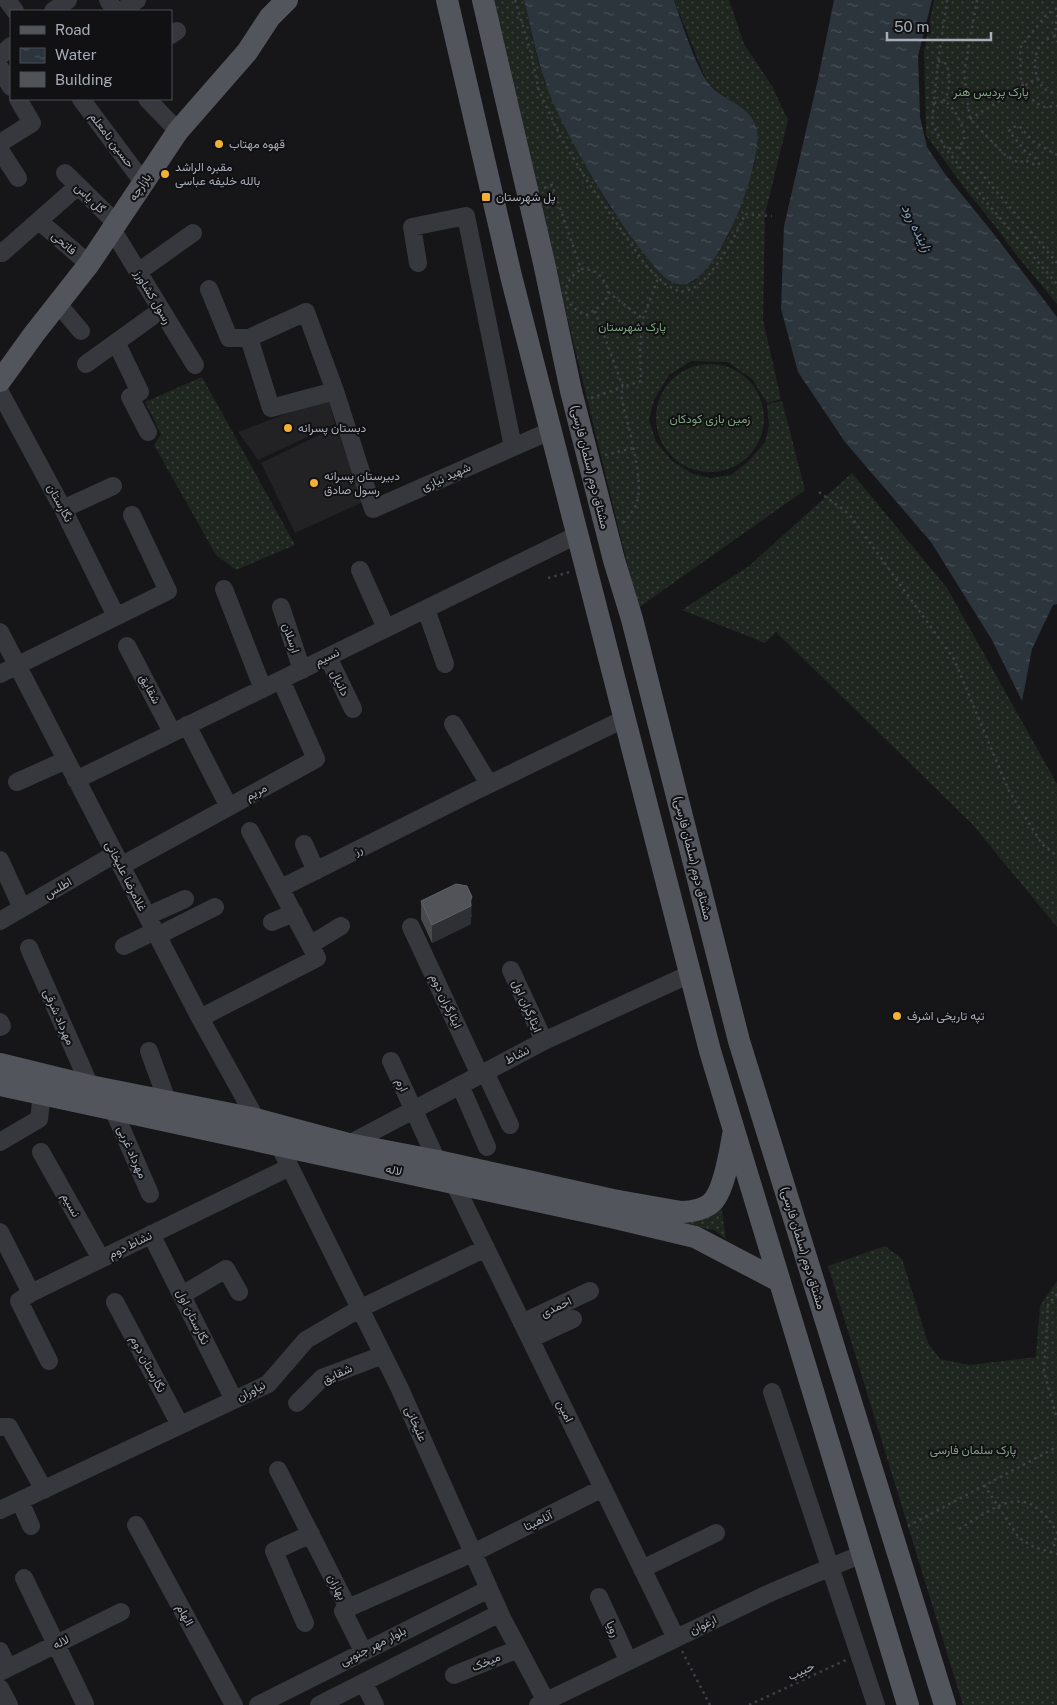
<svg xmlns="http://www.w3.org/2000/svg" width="1057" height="1705" viewBox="0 0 1057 1705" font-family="'Public Sans',Vazirmatn,sans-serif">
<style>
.built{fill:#222225}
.grass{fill:url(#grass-dots)}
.water{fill:url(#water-ripples)}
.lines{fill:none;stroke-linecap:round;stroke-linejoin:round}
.path{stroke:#3d3f44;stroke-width:2.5;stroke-dasharray:2.5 4;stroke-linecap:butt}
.minor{stroke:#37383d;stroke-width:18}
.major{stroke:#53555c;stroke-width:22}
.wall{fill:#47494d}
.shaded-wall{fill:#2f3033}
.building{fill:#525359;stroke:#5f6168}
.poi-dot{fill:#f2b134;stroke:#111113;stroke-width:2}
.labels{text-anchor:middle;stroke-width:4;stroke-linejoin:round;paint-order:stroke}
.park-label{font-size:12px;fill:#7fa381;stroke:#111113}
.street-label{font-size:12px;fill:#a8adb8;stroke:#111113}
.poi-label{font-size:12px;fill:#a8adb8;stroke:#111113;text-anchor:start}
.water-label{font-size:14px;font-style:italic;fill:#7f9bb3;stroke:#111113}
</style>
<defs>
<pattern id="grass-dots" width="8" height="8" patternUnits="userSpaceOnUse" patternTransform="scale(1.25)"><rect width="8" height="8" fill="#1e261f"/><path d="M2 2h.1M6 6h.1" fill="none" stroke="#3c433d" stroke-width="1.8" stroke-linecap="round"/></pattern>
<pattern id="water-ripples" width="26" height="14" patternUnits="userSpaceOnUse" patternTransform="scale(1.25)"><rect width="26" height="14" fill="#2c353c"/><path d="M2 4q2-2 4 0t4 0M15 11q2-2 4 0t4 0" fill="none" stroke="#485056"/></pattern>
</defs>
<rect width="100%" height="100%" fill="#161618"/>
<path class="built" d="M328 398 335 424 258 460 238 432Z
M336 427 363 502 295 533 261 463Z"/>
<path class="grass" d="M490 0H524L537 58 546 85 584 163 609 206 660 273 692 283 702 274 728 237 755 163 757 143V128L752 117 710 85 704 75 674 0H729L744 44 772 86 788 120 765 214 763 320 781 399 767 403 752 379 728 362 691 361 669 375 654 400 649 420 656 442 672 461 693 474 710 478 731 475 748 462 765 442 769 426 767 404 782 401 805 490 638 608Z
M934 0H1057V304L1014 252 999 231 966 190 926 135 924 51Z
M656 418a54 54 0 1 1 108 0a54 54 0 1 1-108 0Z
M202 377 295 545 236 570 216 555 154 445 161 434 145 402Z
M852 473 947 588 1057 784V927L973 825 776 632 765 643 682 610 749 566Z
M720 1198 726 1239 714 1230 621 1213Z
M885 1246 902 1259 928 1343 940 1359 969 1365 1036 1357 1040 1306 1057 1281V1705H963L828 1266Z"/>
<path class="water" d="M524 0H674C682 23 695 65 709 84 722 100 749 105 756 126 767 156 715 294 678 284 662 280 652 263 642 251 615 216 592 179 571 139 562 121 552 103 546 84 536 57 531 28 524 0Z
M834 0H932L918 56 920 117 927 147 945 174 993 233 1057 317V604L1053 605 1032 649 1022 701 992 640 931 542 845 442 798 372 781 309 784 226 818 79Z"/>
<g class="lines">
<path class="path" d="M515 0 531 53 539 91 561 138 588 182 647 267 665 284 680 292C685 291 691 290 695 287 712 278 738 233 745 214L772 216
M947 0 937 70 932 123 944 146 987 203 1057 284
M977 0 964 73 970 119 1004 154 1019 163 1025 160 1035 165 1039 164 1036 159 1025 151 1009 131 1013 127 1019 126 1034 142 1057 155
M1057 8 1046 15 1020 48 1021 79 1025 93 1036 103 1045 107 1057 106
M1057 15 1055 36 1057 42
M1055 36C1049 38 1043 41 1039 47 1032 59 1034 81 1046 90 1049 92 1054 93 1057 94
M938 61 947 64C950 78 951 90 943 102
M934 103C938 102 943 101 947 103 954 107 967 132 964 139 963 142 961 144 959 147L947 149
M970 119 1037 78
M959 147 1057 263
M544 188 552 185 581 269
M581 269C599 269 601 276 609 290L605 302 588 315C573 312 560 297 569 281 572 276 577 272 581 269Z
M608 292 643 319
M595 311 623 387 641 381 640 349 643 319 658 278
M591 398 623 387
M605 455 633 448
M819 492 849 514 954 659 1009 791 1042 844 1057 856
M623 523C628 517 633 512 636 505 646 482 626 420 621 395L623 387
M548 578 570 572
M1057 1294 1048 1305 1044 1371 1057 1419
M984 1485 1019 1538 1034 1547 1057 1554
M908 1526 1057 1447
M959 1529C999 1505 1026 1480 1057 1532L1054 1545 1057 1550
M682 1651 710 1705
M749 1705 846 1660"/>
<path class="minor" d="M7 0 15 11
M108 0 115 11
M53 11 68 0
M121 11 137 0
M171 35 177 31
M0 56 11 46
M0 68 11 87
M81 99 143 182
M147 99 178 131
M0 143 32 123 18 99
M0 150 18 178
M65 173 116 223
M39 221 89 264
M112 229 195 365
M0 251 2 253 78 186
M418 263 412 227 466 216 513 447
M138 272 193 233
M209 289 229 338H249
M58 304 81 331
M116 342 140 392 130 397 148 432
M86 364 161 310
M335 391 306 312 249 338 271 408 335 391 373 509 550 431
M0 392 63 509 116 616
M63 509 113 486
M360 570 386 628
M224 589 263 689
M281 607 302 670
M426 609 445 664
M0 632 200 1018 256 1119
M127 646 172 732
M328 657 353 709
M0 674 168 591 132 515
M453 724 489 784
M187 725 229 807
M76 780 577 535
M17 782 66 760
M304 844 316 871
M0 860 22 908
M121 866 316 759 281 680
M281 888 469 794 624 719
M147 916 185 899
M0 921 115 854
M272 922 294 913
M411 927 480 1075
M157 936 215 907
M310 945 341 926
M124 946 155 931
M29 948 90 1086
M511 970 544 1041
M200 1018 317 958 250 831
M0 1022 2 1026 0 1027
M149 1051 168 1103
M391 1061 433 1152
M485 1072 510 1125
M460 1085 487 1147
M113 1109 150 1194
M0 1142 39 1119 42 1094
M349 1144 544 1041 690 974
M279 1145 400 1389 502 1618 548 1705
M41 1152 101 1259
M454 1183 676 1638
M0 1232 31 1293
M151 1234 234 1400
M182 1295 226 1269 239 1292
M115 1302 180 1425
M522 1323 590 1291
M530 1339 573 1319
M49 1361 19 1301 31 1293 290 1167
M772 1392 876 1705
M297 1403 322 1378 383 1355
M0 1427H9L44 1490
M278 1470 348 1608 473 1553 603 1488
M20 1501 31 1526
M0 1510 268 1384 306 1340 359 1309 486 1248
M136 1525 234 1705
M642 1569 716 1533
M24 1578 85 1704
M599 1597 628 1660
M348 1608 343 1611 363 1651
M305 1623 274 1551 311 1534
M0 1651 8 1668
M0 1672 121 1612
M454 1675 518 1649
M364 1683 375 1705
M0 1688 9 1705
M258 1705 489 1589
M319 1705 500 1613
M538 1705 772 1592 862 1554"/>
<path class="major" d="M447 0 511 276 710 1051 908 1705
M483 0 544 263 571 391 614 560 632 619 739 1041 945 1705
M0 381 34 334 89 264 178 131 247 52 270 17 287 0
M0 1064 90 1086 256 1119 349 1144 438 1161 613 1200 681 1212C692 1212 707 1209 714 1200 725 1186 730 1152 733 1135
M0 1085 611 1217 695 1237 779 1281"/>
</g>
<path class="wall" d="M421 901 472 915 471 917V924L432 943 421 919Z"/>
<path class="shaded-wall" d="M472 897 471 924 432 943V925L470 901Z"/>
<path class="building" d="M456 884 467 886 472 897 470 901 471 906 432 925 421 901Z"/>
<g class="poi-dot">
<circle cx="219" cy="144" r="5"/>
<circle cx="165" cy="174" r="5"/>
<rect x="481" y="192" width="10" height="10" rx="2.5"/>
<circle cx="288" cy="428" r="5"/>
<circle cx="314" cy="483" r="5"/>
<circle cx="897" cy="1016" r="5"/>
</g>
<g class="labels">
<g class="park-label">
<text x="991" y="96">پارک پردیس هنر</text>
<text x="632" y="331">پارک شهرستان</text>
<text x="710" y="423">زمین بازی کودکان</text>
<text x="973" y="1454">پارک سلمان فارسی</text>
</g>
<g class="street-label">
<text transform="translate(112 140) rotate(53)" y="4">حسین نامعلم</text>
<text transform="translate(140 187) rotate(-56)" y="4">بازارچه</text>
<text transform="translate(90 198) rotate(44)" y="4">گل یاس</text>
<text transform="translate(64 243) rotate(41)" y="4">فاتحی</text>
<text transform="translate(153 297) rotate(59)" y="4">رسول کشاورز</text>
<text transform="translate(590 467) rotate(76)" y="4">مشتاق دوم (سلمان فارسی)</text>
<text transform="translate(446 477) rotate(-24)" y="4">شهید نیازی</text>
<text transform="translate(60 503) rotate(62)" y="4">نگارستان</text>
<text transform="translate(291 638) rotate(71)" y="4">ارسلان</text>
<text transform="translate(327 657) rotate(-26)" y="4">نسیم</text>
<text transform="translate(340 683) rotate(64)" y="4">دانیال</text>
<text transform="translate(150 689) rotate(62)" y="4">شقایق</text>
<text transform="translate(256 792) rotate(-29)" y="4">مریم</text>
<text transform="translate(358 850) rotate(-27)" y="4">رز</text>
<text transform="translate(693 858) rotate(76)" y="4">مشتاق دوم (سلمان فارسی)</text>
<text transform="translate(126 876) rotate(63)" y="4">غلامرضا علیخانی</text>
<text transform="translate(58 888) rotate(-30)" y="4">اطلس</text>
<text transform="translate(446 1001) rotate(65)" y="4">ایثارگران دوم</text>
<text transform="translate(527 1006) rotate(66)" y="4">ایثارگران اول</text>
<text transform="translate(59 1017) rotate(66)" y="4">مهرداد شرقی</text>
<text transform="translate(517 1055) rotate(-28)" y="4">نشاط</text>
<text transform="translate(402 1085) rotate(65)" y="4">ارم</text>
<text transform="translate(132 1152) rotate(66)" y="4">مهرداد غربی</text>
<text transform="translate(394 1170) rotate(12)" y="4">لاله</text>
<text transform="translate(71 1205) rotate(61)" y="4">نسیم</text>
<text transform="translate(130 1245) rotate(-26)" y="4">نشاط دوم</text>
<text transform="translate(803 1248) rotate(73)" y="4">مشتاق دوم (سلمان فارسی)</text>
<text transform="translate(556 1307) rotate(-25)" y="4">احمدی</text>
<text transform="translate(193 1317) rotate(64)" y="4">نگارستان اول</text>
<text transform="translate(148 1364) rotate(62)" y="4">نگارستان دوم</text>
<text transform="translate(337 1374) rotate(-25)" y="4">شقایق</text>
<text transform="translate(251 1391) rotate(-27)" y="4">نیاوران</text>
<text transform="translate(565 1411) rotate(64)" y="4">امین</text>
<text transform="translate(416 1424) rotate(66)" y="4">علیخانی</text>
<text transform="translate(538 1521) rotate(-26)" y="4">آناهیتا</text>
<text transform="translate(337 1587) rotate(63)" y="4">بهاران</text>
<text transform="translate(185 1615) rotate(61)" y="4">الهام</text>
<text transform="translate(703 1625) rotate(-26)" y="4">ارغوان</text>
<text transform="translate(613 1629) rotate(65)" y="4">رویا</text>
<text transform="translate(61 1642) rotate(-26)" y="4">لاله</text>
<text transform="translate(373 1646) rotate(-27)" y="4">بلوار مهر جنوبی</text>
<text transform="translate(486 1662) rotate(-23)" y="4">میخک</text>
<text transform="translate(801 1671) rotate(-25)" y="4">حبیب</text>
</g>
<g class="poi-label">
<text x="229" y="148">قهوه مهتاب</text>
<text x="175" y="171">مقبره الراشد<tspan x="175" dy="14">بالله خلیفه عباسی</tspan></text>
<text x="496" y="201">پل شهرستان</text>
<text x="298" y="432">دبستان پسرانه</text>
<text x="324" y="480">دبیرستان پسرانه<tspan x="324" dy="14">رسول صادق</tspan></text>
<text x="907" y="1020">تپه تاریخی اشرف</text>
</g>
<g class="water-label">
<text transform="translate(917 228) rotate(64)" y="5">زاینده رود</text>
</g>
</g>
<rect x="10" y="10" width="162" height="90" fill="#111113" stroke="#4d4f55"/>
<rect x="20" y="26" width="25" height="8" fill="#53555c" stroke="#4d4f55"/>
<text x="55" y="35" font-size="15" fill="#a8adb8">Road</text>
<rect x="20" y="48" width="25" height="15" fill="url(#water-ripples)" stroke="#4d4f55"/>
<text x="55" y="60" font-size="15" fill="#a8adb8">Water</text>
<rect x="20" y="72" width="25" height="15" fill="#525359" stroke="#4d4f55"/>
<text x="55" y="85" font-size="15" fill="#a8adb8">Building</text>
<path d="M887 32v8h104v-8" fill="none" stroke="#a8adb8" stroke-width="2.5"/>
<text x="894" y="32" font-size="15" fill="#a8adb8" stroke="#111113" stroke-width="4" paint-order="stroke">50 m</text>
</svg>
